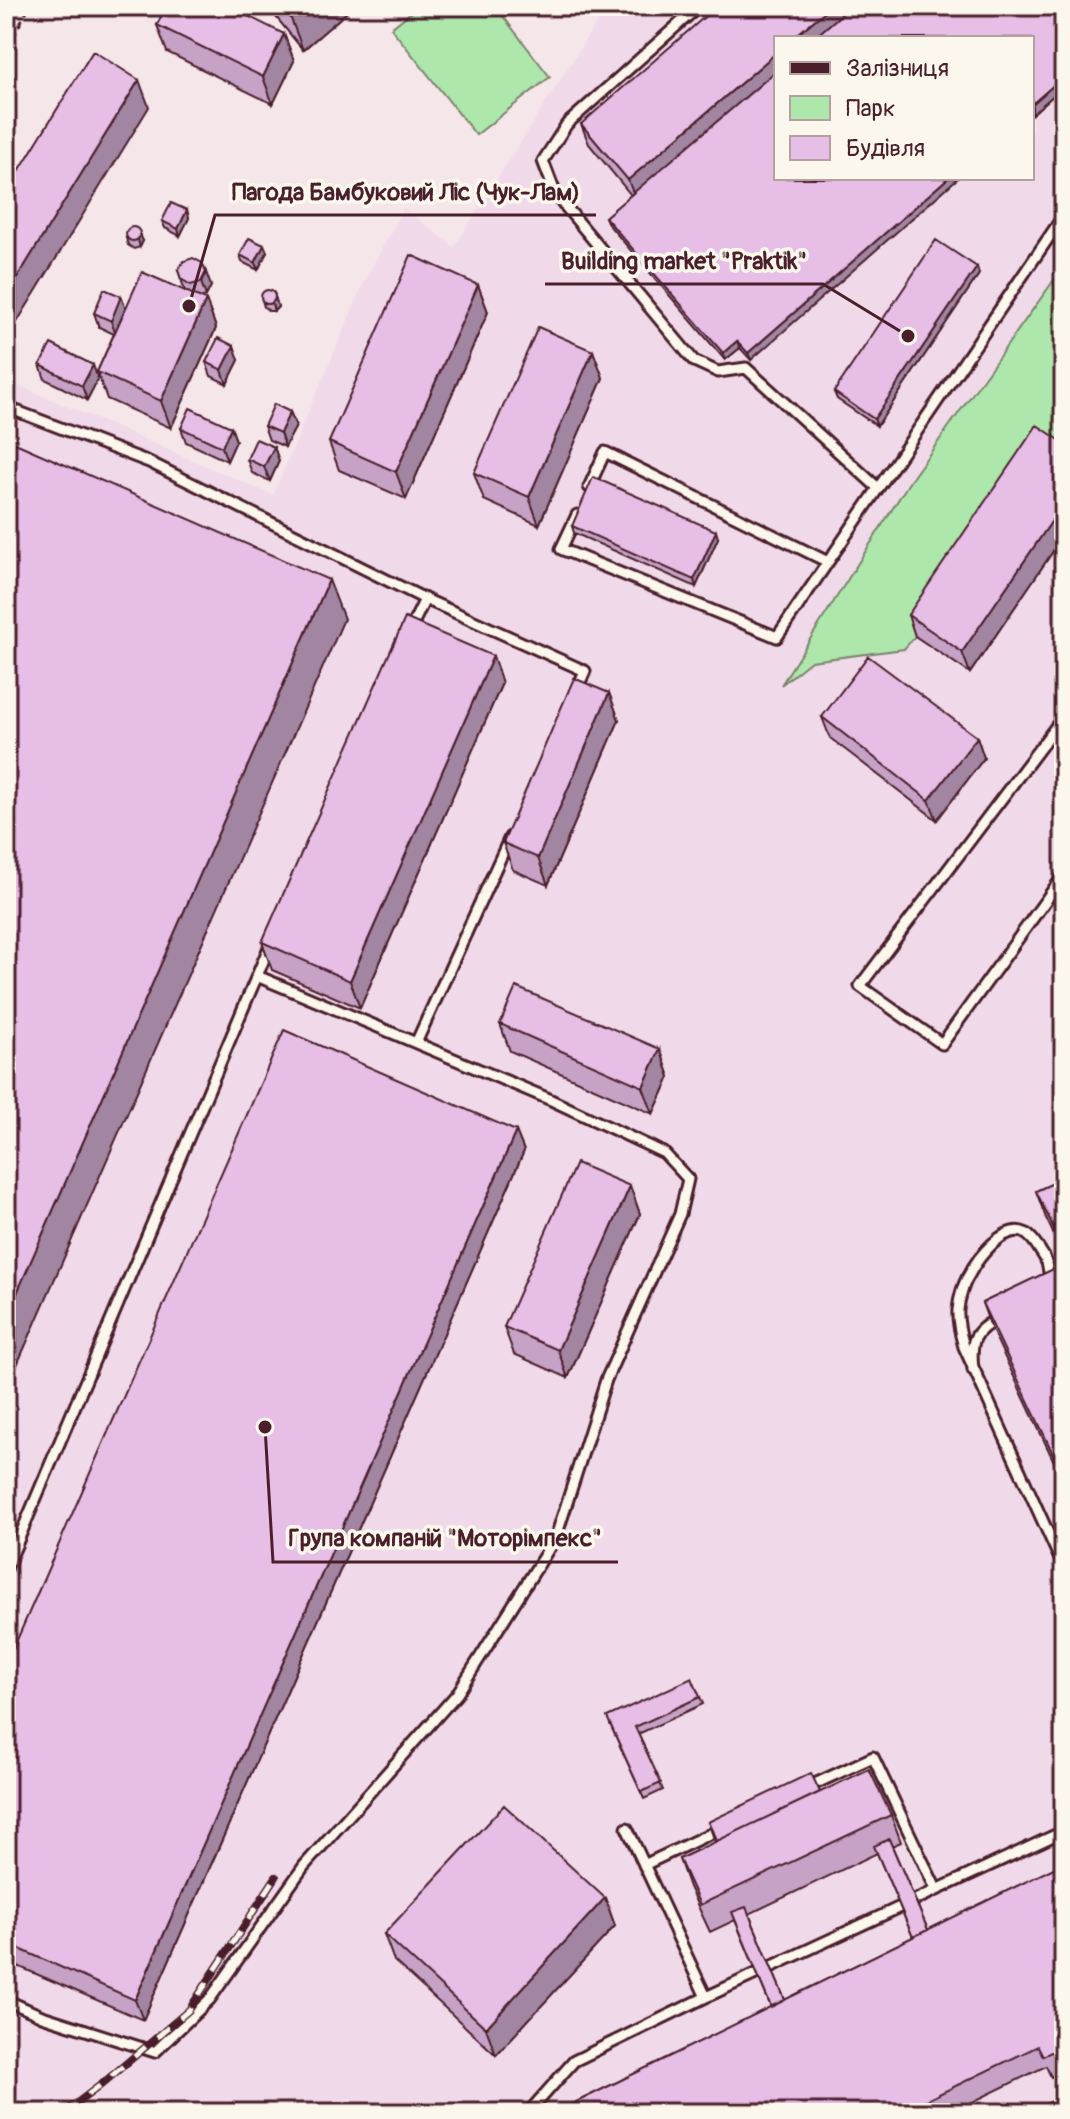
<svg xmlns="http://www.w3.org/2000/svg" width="1070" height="2119" viewBox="0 0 1070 2119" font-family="Pangolin,sans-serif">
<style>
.built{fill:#f0dae9;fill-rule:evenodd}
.green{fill:#ade7ac;stroke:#7c836c;stroke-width:2}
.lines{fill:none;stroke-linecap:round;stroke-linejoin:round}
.lane-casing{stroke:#4a1f2b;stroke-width:15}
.path{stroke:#4a1f2b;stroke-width:3;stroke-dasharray:8 6;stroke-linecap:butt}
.lane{stroke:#fbf7ec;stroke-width:9}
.rail-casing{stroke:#4a1f2b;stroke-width:8}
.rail{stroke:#fbf7ec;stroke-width:5;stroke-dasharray:15;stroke-linecap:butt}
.wall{fill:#c6a3c6;stroke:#4a1f2b;stroke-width:2;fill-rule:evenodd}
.shaded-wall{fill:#a185a1;stroke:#4a1f2b;stroke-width:2}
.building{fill:#e6bee6;stroke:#4a1f2b;stroke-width:2}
.leader{fill:none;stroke:#4a1f2b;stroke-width:3}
.callout-dot{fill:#4a1f2b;stroke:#fbf7ec;stroke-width:3}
.callout-label{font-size:24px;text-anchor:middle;font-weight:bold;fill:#4a1f2b;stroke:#fbf7ec;stroke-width:7;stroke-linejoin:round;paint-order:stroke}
</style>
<rect width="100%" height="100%" fill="#f5e6ea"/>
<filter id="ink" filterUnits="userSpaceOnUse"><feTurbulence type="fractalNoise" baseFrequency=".0125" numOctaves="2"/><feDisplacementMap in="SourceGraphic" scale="16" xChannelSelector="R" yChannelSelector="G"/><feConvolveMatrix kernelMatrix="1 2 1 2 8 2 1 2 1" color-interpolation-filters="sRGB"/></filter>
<g filter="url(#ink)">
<path class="built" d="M607 6H1064V2113H6V380L273 495 365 280 404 208 454 247ZM776 38H1032V178H776Z"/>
<path class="green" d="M419 6H495L550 77 476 135 391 28Z
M1064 266V459L904 649 811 661 781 685 910 481Z"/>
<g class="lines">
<g class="lane-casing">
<path id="lane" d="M699 6 567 124 543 161 556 195 694 361 718 372 746 368 878 488
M6 407 149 462 425 599 585 671 577 689
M589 487 605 452 828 562
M577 515 561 549 777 637 1064 215
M409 632 425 599
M1064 716 860 986 942 1044 1064 875
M416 1043 510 837
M1049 1281C1050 1270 1048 1261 1041 1252 1037 1245 1032 1237 1025 1233 1004 1223 977 1259 969 1275 963 1284 959 1299 958 1310 957 1323 961 1336 964 1347L1064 1568
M973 1370C970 1341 973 1331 999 1318
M6 1569 270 945
M806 1788 873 1757 936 1889
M627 1828 706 1997
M644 1865 720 1829
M6 2000 42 2016 155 2052 210 1999 304 1866 457 1694 556 1537 606 1380 680 1214 688 1179 664 1153 549 1099 257 976
M528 2113 574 2061 706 1997 1064 1831"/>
</g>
<path class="path" d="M6 51 29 6"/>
<use href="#lane" class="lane"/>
<g class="rail-casing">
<path id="rail" d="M64 2113 102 2084 189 2010 276 1877"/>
</g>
<use href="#rail" class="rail"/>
</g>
<path class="wall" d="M267 6H354L303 50Z
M1064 6V86L1032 114V38L751 360 740 348 725 360 608 224 605 217 631 195 589 144 581 124Z
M157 25 284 34 294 61 273 104 167 52Z
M187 210 189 218 180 236 165 228 162 221Z
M126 238 143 241 140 247 134 249 128 245Z
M264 245 267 252 258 270 242 262 240 255Z
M178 270 211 286 206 296 200 298 206 300 216 328 171 428 107 399 97 372 114 334 99 327 94 313 121 296 125 308 185 291Z
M979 274 877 426 837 399 834 392Z
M478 285 488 312 406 499 339 470 329 442Z
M274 293 278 307 274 311H269L264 307 262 300Z
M234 346 239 360 227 384 211 376 206 362Z
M593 351 603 378 539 525 484 500 474 473Z
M40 365 98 379 87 400 45 379Z
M290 412 296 426 285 447 269 440 264 426Z
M231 427 236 441 227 461 186 442 181 428Z
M1064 443V535L970 673 915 636 908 615Z
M274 447 279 461 270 481 252 473 247 459Z
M572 526 718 538 696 587 574 533Z
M502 683 360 1008 272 970 262 942Z
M609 693 619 720 548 885 513 870 503 843Z
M822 717 977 737 984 758 937 820 830 738Z
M500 1024 660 1049 670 1077 653 1114 510 1051Z
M516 1131 524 1151 143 2020 6 1961V1665Z
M1064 1178V1256L1046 1218 1036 1191Z
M630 1186 640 1214 568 1378 514 1354 504 1327Z
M1064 1264V1483L992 1330 982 1303Z
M700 1697 703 1704 638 1734 663 1790 644 1799 610 1724Z
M820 1792 891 1815 901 1842 892 1846 928 1930 1064 1863V2070L1051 2077 1046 2066 950 2113H554L771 2007 735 1920 710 1932 689 1887 679 1859 715 1842 708 1822ZM877 1853 913 1937 785 2000 749 1914Z
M605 1898 615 1926 496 2055 394 1961 384 1934Z"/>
<path class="shaded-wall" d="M294 6H354L303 50 288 11Z
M831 6H862L825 38H793Z
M284 34 294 61 273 104 263 77Z
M776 53V80L636 200 628 180Z
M1064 76V86L1032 114V104Z
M139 80 149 107 6 340V296Z
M948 178H958L751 360 748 353Z
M187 210 189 218 180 236 178 229Z
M140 234 143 241 140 247 138 240Z
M264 245 267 252 258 270 255 263Z
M977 267 979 274 877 426 874 419Z
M206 272 211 286 206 296 201 282Z
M478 285 488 312 406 499 396 472Z
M274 293 278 307 274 311 272 304Z
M121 296 126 310 116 335 111 321Z
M206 300 216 328 171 428 161 401Z
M737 341 740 348 725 360 723 353Z
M234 346 239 360 227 384 222 370Z
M593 351 603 378 539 525 529 497Z
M93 365 98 379 87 400 82 386Z
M290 412 296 426 285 447 280 433Z
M231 427 236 441 227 461 222 447Z
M274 447 279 461 270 481 264 467Z
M1062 506 1064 512V535L970 673 962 652Z
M716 531 718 538 696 587 694 580Z
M329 580 344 619 6 1390V1318Z
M493 656 502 683 360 1008 350 981Z
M609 693 619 720 548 885 538 858Z
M977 737 984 758 937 820 929 800Z
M660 1049 670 1077 653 1114 643 1087Z
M516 1131 524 1151 143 2020 135 2000Z
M630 1186 640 1214 568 1378 558 1350Z
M605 1898 615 1926 496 2055 486 2028Z"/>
<path class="building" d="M166 6H228L284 34 263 77 157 25Z
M284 6H294L288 11Z
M717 6H831L793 38H776V53L628 180 581 124Z
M851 6H1064V76L1032 104V38H814Z
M93 51 139 80 6 296V192Z
M776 71V178H948L748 353 737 341 723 353 605 217Z
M171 203 187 210 178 229 162 221Z
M126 234a7 7 0 1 1 14 0a7 7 0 1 1-14 0Z
M249 238 264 245 255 263 240 255Z
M936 240 977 267 874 419 834 392Z
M411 255 478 285 396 472 329 442Z
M193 258 202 263 206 272 201 282 191 285 181 279 178 270 184 261Z
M142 272 206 300 161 401 97 372Z
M104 289 121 296 111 321 94 313Z
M261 297a7 7 0 1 1 14 0a7 7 0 1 1-14 0Z
M538 327 593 351 529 497 474 473Z
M218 338 234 346 222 370 206 362Z
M51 344 93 365 82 386 40 365Z
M274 404 290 412 280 433 264 426Z
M190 408 231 427 222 447 181 428Z
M1037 425 1064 443V508L1062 506 962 652 908 615Z
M6 439 329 580 6 1318Z
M256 439 274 447 264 467 247 459Z
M593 477 716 531 694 580 572 526Z
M405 618 493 656 350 981 262 942Z
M868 656 977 737 929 800 822 717Z
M574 678 609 693 538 858 503 843Z
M516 987 660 1049 643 1087 500 1024Z
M284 1030 516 1131 135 2000 6 1943V1665Z
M576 1163 630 1186 558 1350 504 1327Z
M1064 1178V1249L1036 1191Z
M1064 1264V1477L982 1303Z
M692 1678 700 1697 635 1727 661 1783 641 1792 607 1717Z
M869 1769 891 1815 700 1905 679 1859Z
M811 1773 820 1792 717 1841 708 1822Z
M504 1805 605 1898 486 2028 384 1934Z
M889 1839 928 1930 913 1937 874 1846Z
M1064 1863V2046L1043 2056 1038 2046 900 2113H554Z
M746 1907 785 2000 771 2007 732 1912Z
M1064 2095V2113H1028Z"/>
</g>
<path class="leader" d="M189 306L215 215H596M908 336L823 284H545M265 1427L273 1562H618"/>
<g class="callout-dot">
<circle cx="189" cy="306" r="8"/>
<circle cx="908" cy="336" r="8"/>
<circle cx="265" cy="1427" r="8"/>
</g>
<g class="callout-label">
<text x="406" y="200">Пагода Бамбуковий Ліс (Чук-Лам)</text>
<text x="684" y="269">Building market "Praktik"</text>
<text x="445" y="1546">Група компаній "Моторімпекс"</text>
</g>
<rect width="1070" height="2119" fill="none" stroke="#fbf7ec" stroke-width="32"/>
<rect x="16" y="16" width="1038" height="2087" fill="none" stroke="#4a1f2b" stroke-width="3" filter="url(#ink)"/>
<rect x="774" y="36" width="260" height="144" fill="#fbf7ec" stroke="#b4a19f" stroke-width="2"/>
<rect x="790" y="62" width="40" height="12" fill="#4a1f2b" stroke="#b4a19f" stroke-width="2"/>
<text x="846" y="76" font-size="24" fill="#4a1f2b">Залізниця</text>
<rect x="790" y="96" width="40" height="24" fill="#ade7ac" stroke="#b4a19f" stroke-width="2"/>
<text x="846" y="116" font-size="24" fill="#4a1f2b">Парк</text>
<rect x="790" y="136" width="40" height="24" fill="#e6bee6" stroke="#b4a19f" stroke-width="2"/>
<text x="846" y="156" font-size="24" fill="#4a1f2b">Будівля</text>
</svg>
